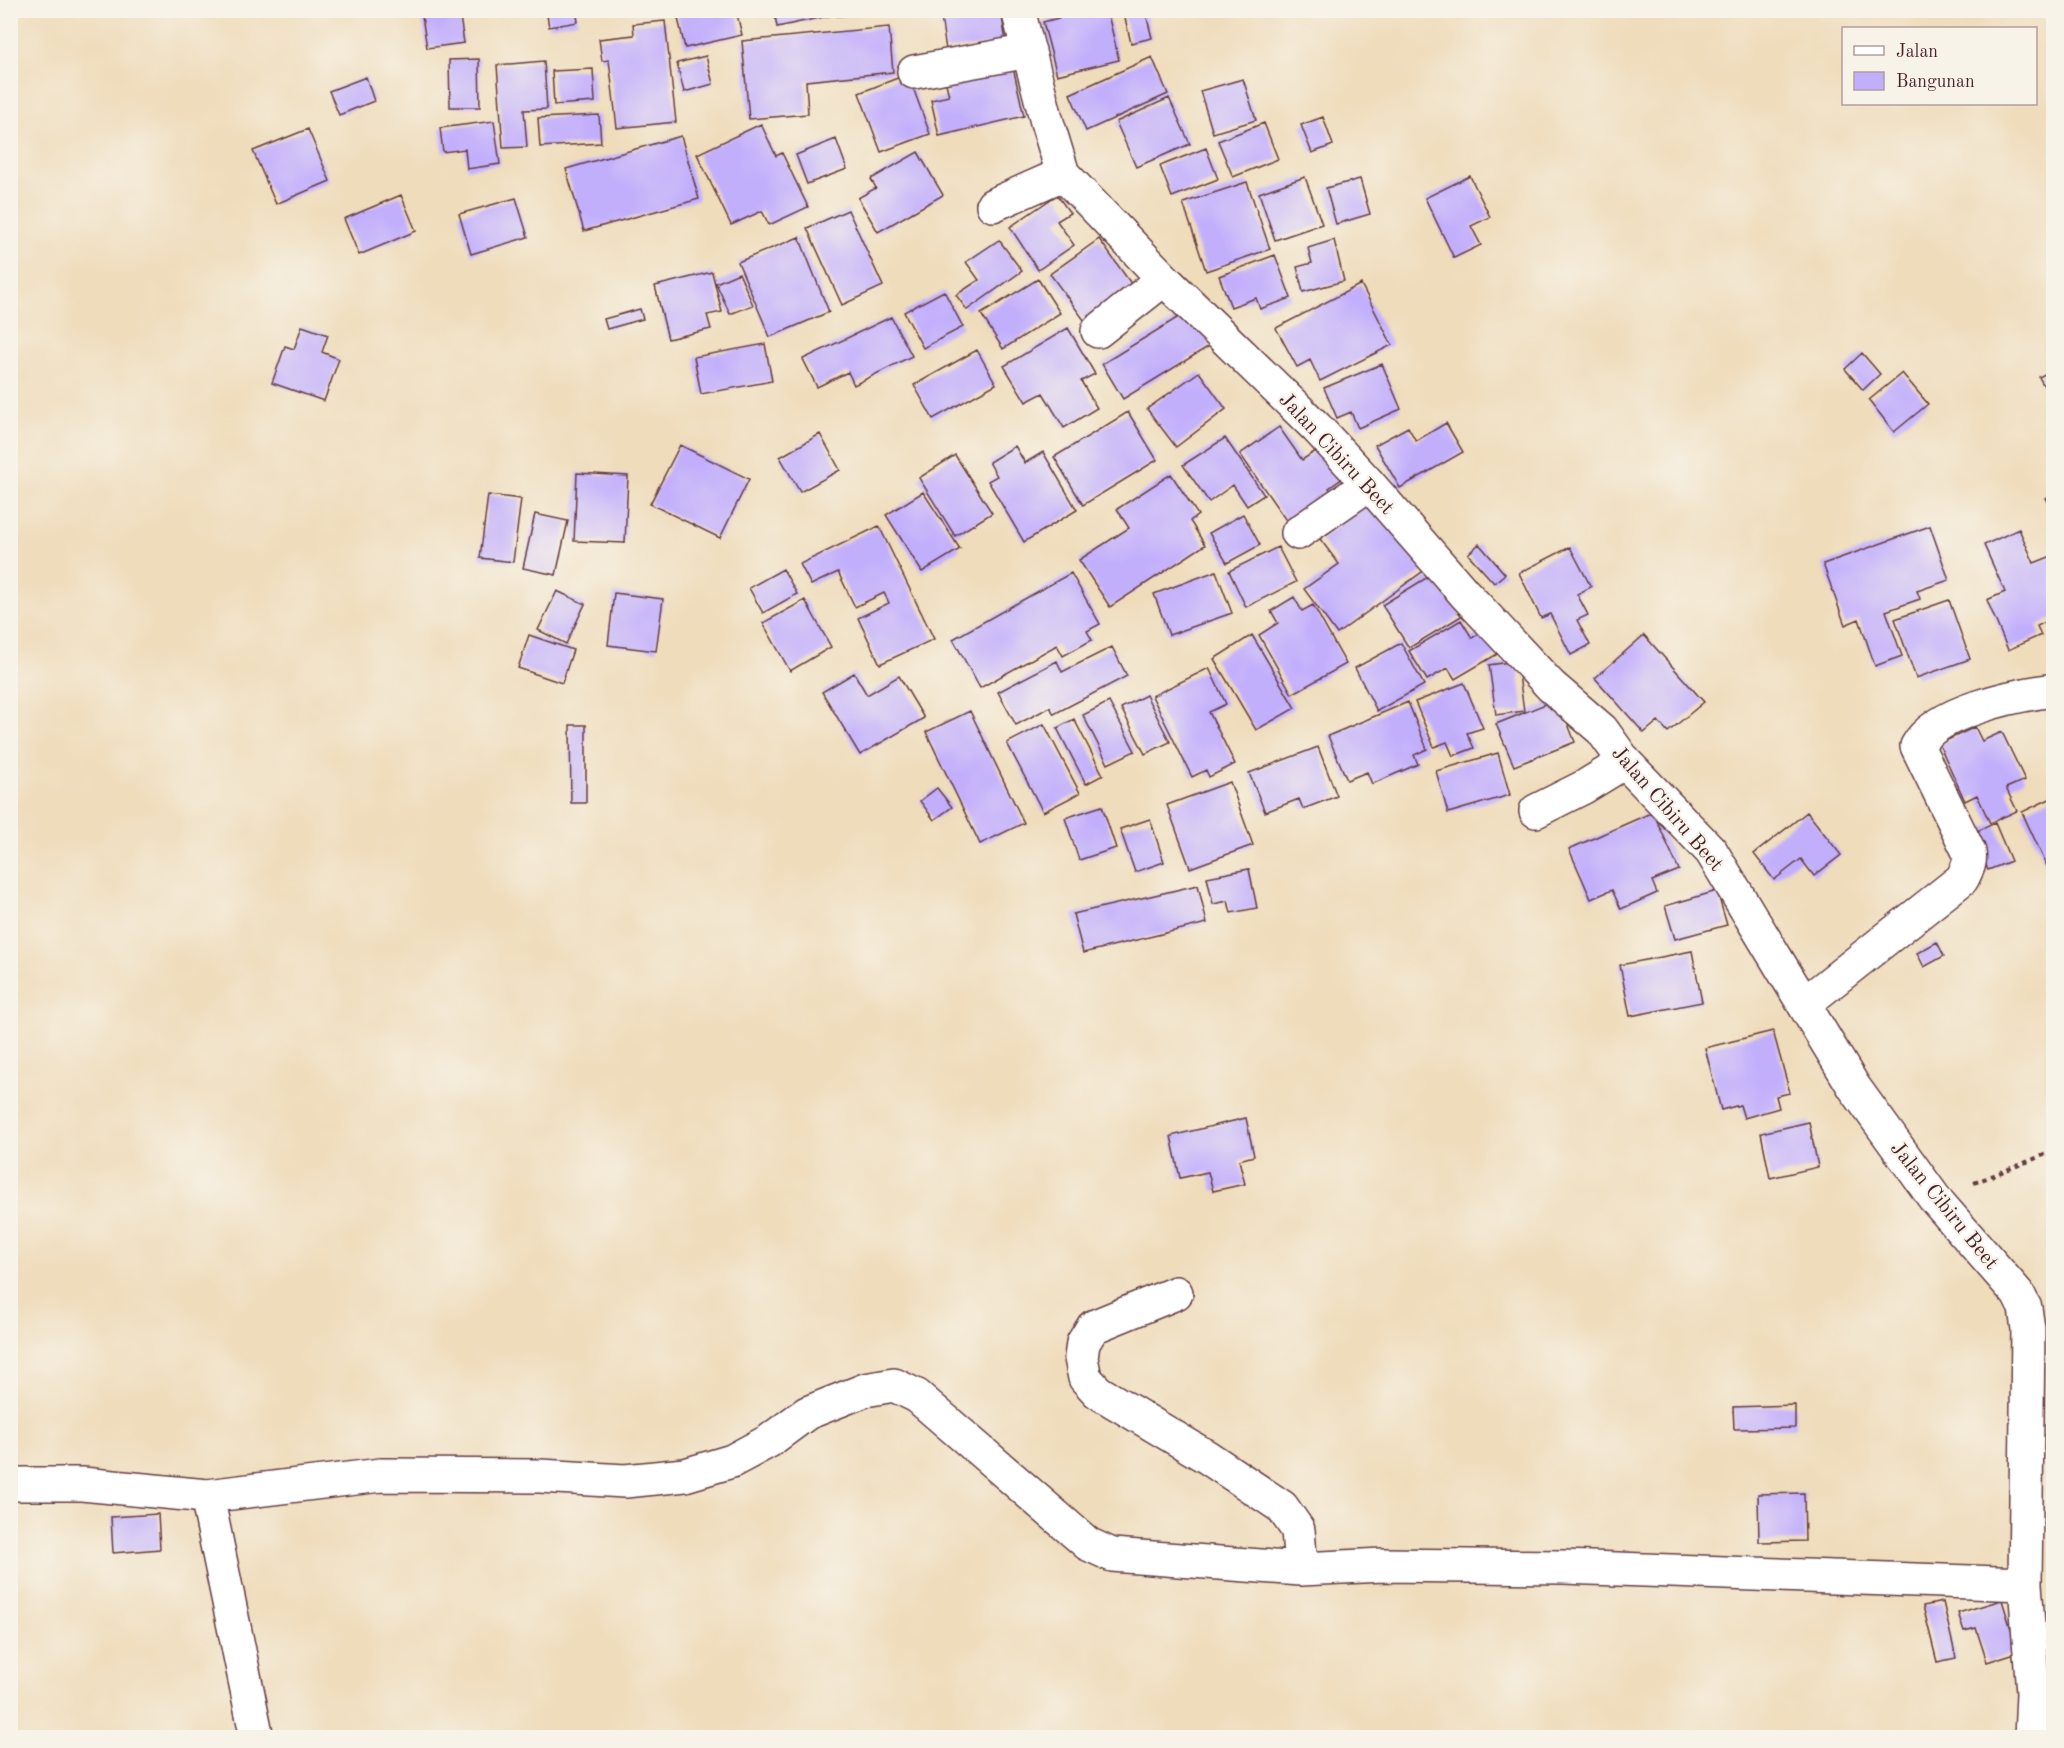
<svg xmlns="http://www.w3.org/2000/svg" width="2064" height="1748" viewBox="0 0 2064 1748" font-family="'Old Standard TT',serif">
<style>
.building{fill:#c2affc}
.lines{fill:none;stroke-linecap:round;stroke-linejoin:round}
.minor-casing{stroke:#633b41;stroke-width:36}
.path{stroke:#633b41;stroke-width:4;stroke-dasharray:4.5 4.5;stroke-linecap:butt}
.minor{stroke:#fff;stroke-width:33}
.labels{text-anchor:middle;stroke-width:4.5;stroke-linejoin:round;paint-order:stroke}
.street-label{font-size:21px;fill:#4a1f2b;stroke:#f7f3e8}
</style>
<rect width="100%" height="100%" fill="#f7f3e8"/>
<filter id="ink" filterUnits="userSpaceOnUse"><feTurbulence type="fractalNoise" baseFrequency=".0167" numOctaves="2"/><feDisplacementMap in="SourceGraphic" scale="12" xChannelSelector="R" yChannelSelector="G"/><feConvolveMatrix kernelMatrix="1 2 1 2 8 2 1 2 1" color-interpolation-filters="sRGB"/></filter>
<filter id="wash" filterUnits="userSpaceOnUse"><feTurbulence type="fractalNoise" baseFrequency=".008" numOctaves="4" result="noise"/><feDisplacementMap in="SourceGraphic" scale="24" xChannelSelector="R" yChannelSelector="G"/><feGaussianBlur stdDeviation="1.35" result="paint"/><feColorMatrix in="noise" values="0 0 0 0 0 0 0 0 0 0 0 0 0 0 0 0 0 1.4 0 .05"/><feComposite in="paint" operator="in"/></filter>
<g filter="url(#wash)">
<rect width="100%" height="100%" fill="#efdcbb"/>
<g id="blocks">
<path class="building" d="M421 10H459L464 43 427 48Z
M546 10H576L578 22 549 27Z
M676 10H736L742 35 685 48Z
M774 10H832L833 15 777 27Z
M836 10H890V12L837 16Z
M940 10H1001L1006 42 946 50Z
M1089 10H1107L1119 60 1057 75 1043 22Z
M1123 10H1145L1152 38 1131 43Z
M665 21 676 122 617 128 609 60 602 61 599 39 634 35 633 24Z
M889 27 893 72 806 81 808 114 749 119 742 41Z
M706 56 713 84 684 92 677 63Z
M1152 57 1168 94 1086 131 1070 94Z
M479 59 480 107H450L449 60Z
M544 61 547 109 524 110 527 147 503 148 497 65Z
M1012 63 1024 116 939 136 931 100 949 96 945 79Z
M593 69 595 102 554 105 552 71Z
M908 74 930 134 881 152 859 93Z
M366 77 374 101 339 115 329 91Z
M1243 79 1256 120 1213 133 1200 91Z
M1169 98 1190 144 1136 167 1116 122Z
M599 115 601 143 540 147 538 118Z
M1323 117 1333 145 1312 153 1301 125Z
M494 121 500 164 467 169 465 149 443 152 440 128Z
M1264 123 1278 159 1233 177 1218 141Z
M761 124 776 156 782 153 808 207 769 225 762 211 731 225 697 154Z
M308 129 330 181 276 204 253 151Z
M681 136 699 199 584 231 566 169Z
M836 139 847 169 807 184 796 155Z
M1206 148 1218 179 1172 197 1160 166Z
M918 152 943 195 878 232 858 198 876 188 871 179Z
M1470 176 1490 217 1471 226 1481 245 1454 258 1425 198Z
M1305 177 1322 224 1275 240 1259 193Z
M1360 179 1370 214 1336 224 1326 188Z
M1247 182 1270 249 1206 271 1183 203Z
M401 195 416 231 359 255 344 219Z
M1057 195 1070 213 1057 221 1074 245 1038 270 1010 227Z
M516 198 528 237 471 254 459 214Z
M848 210 883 286 842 305 807 228Z
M799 237 829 312 770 337 738 262Z
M1099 239 1135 289 1087 324 1050 274Z
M999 240 1022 271 967 310 956 295 979 280 966 262Z
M1334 240 1344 281 1303 292 1297 267 1312 263 1308 248Z
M1275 255 1291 298 1260 309 1256 298 1231 307 1219 276Z
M712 272 722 312 707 315 711 329 668 339 655 286Z
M739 273 753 305 730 314 716 283Z
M1038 279 1060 313 1003 349 981 314Z
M1361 284 1392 345 1320 381 1310 360 1297 367 1276 328Z
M944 291 963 327 923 348 904 312Z
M640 309 643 319 607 329 604 319Z
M1190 310 1211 345 1123 399 1102 364Z
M891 317 912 356 854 385 848 372 817 387 803 359Z
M302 326 328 335 322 352 339 359 324 401 272 383 285 346 294 349Z
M1068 328 1095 374 1081 381 1097 408 1064 428 1043 393 1026 402 1004 366Z
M765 344 772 381 701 394 694 357Z
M977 350 996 384 933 419 914 385Z
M1862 353 1880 374 1863 390 1845 369Z
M1382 364 1401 409 1358 428 1351 412 1337 418 1324 388Z
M2054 369V404L2039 377Z
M1199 372 1226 409 1176 447 1147 409Z
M1902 373 1928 404 1894 432 1869 400Z
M1128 412 1157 460 1083 505 1054 457Z
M1446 423 1463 452 1400 488 1375 445 1408 427 1416 441Z
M1279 427 1302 460 1328 443 1350 473 1329 488 1336 498 1292 529 1240 454Z
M820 434 840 470 800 492 780 457Z
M1225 438 1264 495 1247 506 1233 485 1209 502 1183 465Z
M680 445 749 479 720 538 650 504Z
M1015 446 1025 463 1043 452 1077 510 1024 542 988 481 997 476 989 462Z
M955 455 992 513 955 536 919 478Z
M577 473 628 476 625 543 574 541Z
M1171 474 1198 515 1190 521 1205 545 1110 607 1079 560 1129 528 1117 509Z
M923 492 960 549 922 572 886 515Z
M2054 494V512L2046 498Z
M488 495 521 499 513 562 480 558Z
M1375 499 1426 569 1337 634 1304 589 1339 564 1320 539Z
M535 514 568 521 556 575 523 568Z
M1243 514 1260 545 1227 563 1209 533Z
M879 526 934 639 880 664 858 618 889 603 884 593 855 607 838 572 811 585 800 564Z
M1930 526 1949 580 1917 591 1920 599 1886 611 1902 656 1875 666 1859 619 1845 625 1823 564Z
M2019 529 2034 563 2054 555V618L2037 626 2041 635 2008 650 1987 600 2005 592 1984 545Z
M1479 544 1505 574 1494 583 1468 554Z
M1278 547 1296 582 1246 607 1229 571Z
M1570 547 1591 587 1577 594 1588 615 1577 620 1590 645 1571 655 1550 614 1541 618 1519 573Z
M783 569 797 594 763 613 749 588Z
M1216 571 1232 613 1169 635 1154 594Z
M1436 572 1463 615 1409 648 1382 605Z
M1071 573 1100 624 1087 631 1092 640 1063 656 1057 645 980 688 953 639Z
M557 591 585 604 566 644 538 630Z
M614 593 663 599 656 651 608 645Z
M1294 597 1302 611 1313 605 1346 664 1292 694 1259 635 1278 623 1271 611Z
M805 600 831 647 790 671 763 623Z
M1949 600 1970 659 1916 678 1895 619Z
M1461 620 1472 638 1493 626 1506 649 1455 679 1448 668 1427 680 1409 651Z
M529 635 573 650 562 683 518 668Z
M1252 635 1295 708 1256 730 1214 659Z
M1644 635 1704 702 1668 732 1658 721 1644 733 1595 678Z
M1401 643 1424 685 1377 711 1355 668Z
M1112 647 1127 676 1054 714 1050 707 1016 725 998 692 1057 661 1062 672Z
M1517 661 1524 711 1496 715 1489 665Z
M1209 668 1226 704 1209 712 1235 764 1209 777 1206 770 1192 777 1152 696Z
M854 673 867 695 899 676 924 718 860 755 822 692Z
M1464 683 1483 728 1467 733 1474 748 1453 756 1447 742 1434 747 1415 702Z
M1146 695 1170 742 1145 754 1121 708Z
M1558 699 1575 742 1514 766 1496 724Z
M1109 702 1135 751 1108 764 1083 715Z
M1408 702 1427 749 1414 755 1418 764 1372 784 1367 772 1347 780 1328 736Z
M970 711 1024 823 980 844 926 732Z
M1074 719 1103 775 1086 784 1057 728Z
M1044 724 1080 793 1043 812 1007 743Z
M570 725H586V803H571Z
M1975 727 1982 741 2002 732 2025 780 2006 788 2017 811 1990 823 1977 795 1965 801 1939 744Z
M1318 747 1337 796 1303 809 1299 799 1265 812 1249 773Z
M1498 753 1510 795 1448 813 1436 771Z
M1230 782 1253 845 1190 868 1167 805Z
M937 788 952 807 934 820 920 801Z
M2054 797V881L2022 812Z
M1102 806 1116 848 1079 860 1065 818Z
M1653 812 1679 870 1652 881 1657 893 1621 909 1612 890 1591 899 1569 849Z
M1807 812 1841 855 1814 876 1801 859 1774 880 1754 854Z
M1150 819 1164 862 1135 872 1120 829Z
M1995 823 2011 861 1988 870 1973 833Z
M1249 869 1257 908 1231 913 1228 901 1213 904 1207 877Z
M1198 885 1207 923 1083 953 1073 914Z
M1717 891 1727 925 1675 939 1665 906Z
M1937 942 1944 956 1924 967 1917 953Z
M1692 951 1702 1002 1630 1016 1620 965Z
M1773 1031 1790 1093 1776 1096 1779 1108 1744 1118 1740 1105 1721 1110 1705 1048Z
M1246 1118 1254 1156 1239 1160 1245 1184 1213 1191 1208 1172 1180 1178 1171 1136Z
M1809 1122 1818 1167 1770 1178 1761 1133Z
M1795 1405V1428L1734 1429 1733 1407Z
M1804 1493 1805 1541 1759 1542 1758 1494Z
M158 1514 160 1549 113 1553 111 1517Z
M2002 1600 2018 1652 1987 1662 1976 1628 1964 1631 1958 1613Z
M1943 1602 1956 1658 1937 1662 1923 1606Z"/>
</g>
</g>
<g filter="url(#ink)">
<use href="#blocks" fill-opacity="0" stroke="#633b41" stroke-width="1.5"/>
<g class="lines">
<g class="minor-casing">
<path id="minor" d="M1018 10 1047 122 1063 174 1164 279 1316 427 1369 484 1465 594 1551 686 1602 730 1625 762 1711 851 1854 1087 1935 1199 2018 1294 2025 1308 2028 1329 2025 1584 2033 1693 2031 1738
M914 72 1029 51
M993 205 1063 174
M1098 331 1164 279
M1298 533 1369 484
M1536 811 1584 787 1625 762
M1804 1004 1962 879C1967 869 1971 863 1969 852L1917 746C1936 711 2016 695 2054 690
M1176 1293 1093 1327 1083 1343 1081 1358 1085 1378 1098 1392 1207 1457 1282 1507 1298 1530 1301 1569
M10 1484H82L207 1496 381 1475 540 1476 625 1481 685 1475 732 1461 769 1441 807 1413 865 1390 894 1385 917 1396 1088 1544 1112 1555 1301 1569 1383 1565 1563 1567 2025 1584
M207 1496 257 1738"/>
</g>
<path class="path" d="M1974 1183 2054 1151"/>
<use href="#minor" class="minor"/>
</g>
</g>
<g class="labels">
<g class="street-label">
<text transform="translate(1337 453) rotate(47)" y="7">Jalan Cibiru Beet</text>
<text transform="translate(1668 808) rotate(49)" y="7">Jalan Cibiru Beet</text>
<text transform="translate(1945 1205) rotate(51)" y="7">Jalan Cibiru Beet</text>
</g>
</g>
<rect width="2064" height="1748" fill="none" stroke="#f7f3e8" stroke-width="36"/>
<rect x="1842" y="27" width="195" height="78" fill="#f7f3e8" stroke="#b29e9c" stroke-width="1.5"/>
<rect x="1854" y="46" width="30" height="9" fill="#ffffff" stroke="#b29e9c" stroke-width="1.5"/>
<text x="1896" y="57" font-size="18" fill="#4a1f2b">Jalan</text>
<rect x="1854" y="72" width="30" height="18" fill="#c2affc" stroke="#b29e9c" stroke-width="1.5"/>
<text x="1896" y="87" font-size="18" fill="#4a1f2b">Bangunan</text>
</svg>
